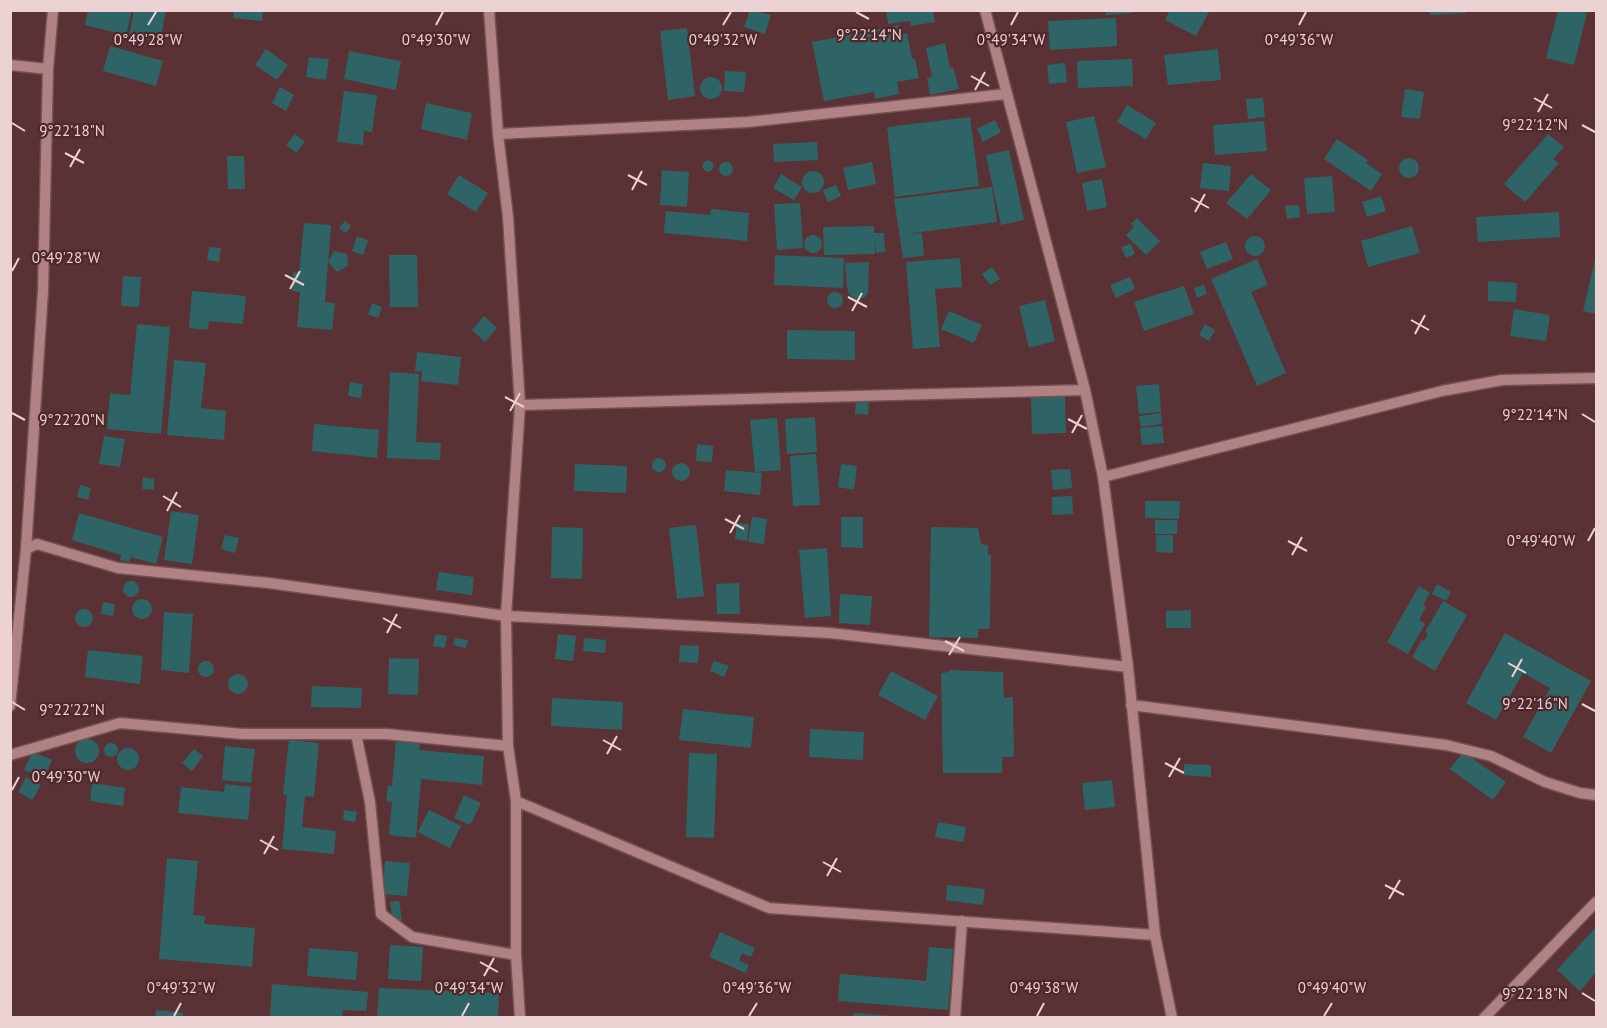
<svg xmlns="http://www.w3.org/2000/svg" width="1607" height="1028" viewBox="0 0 1607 1028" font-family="'PT Sans',sans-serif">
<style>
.building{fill:#2e6465}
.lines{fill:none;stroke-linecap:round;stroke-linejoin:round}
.minor-casing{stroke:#725053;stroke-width:13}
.minor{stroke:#b08284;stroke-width:10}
.ticks{fill:none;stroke:#ecd2d3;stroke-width:2}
.ticks-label{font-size:15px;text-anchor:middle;fill:#ecd2d3;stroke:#4e282b;stroke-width:4.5;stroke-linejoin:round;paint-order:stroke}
</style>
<rect width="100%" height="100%" fill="#5a3235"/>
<path class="building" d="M88 10H132L126 35 85 25Z
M134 10H166L160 42 129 35Z
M234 10H263L262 21 233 18Z
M750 10 771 15 765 34 744 27Z
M886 10H933L935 22 911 26 910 21 888 24Z
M1105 10H1132V13L1106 15Z
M1170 10H1210L1196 36 1165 20Z
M1430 10H1466V13L1430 15Z
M1558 10H1576L1587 13 1574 65 1546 58Z
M1116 18 1117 46 1050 50 1048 21Z
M899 25 901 34 907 33 912 59H915L919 78 897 82 899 94 875 99 874 92 824 101 812 42Z
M687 28 695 96 668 100 660 31Z
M945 43 950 68 953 67 959 89 930 95 927 78 932 77 926 48Z
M110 46 163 61 156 86 103 71Z
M266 49 288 65 277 80 255 65Z
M1218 49 1221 80 1168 85 1164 55Z
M349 51 401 61 396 90 344 79Z
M309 57 329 59 326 80 306 77Z
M1132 59 1133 86 1078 88 1077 61Z
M1065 63 1067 82 1049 84 1047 65Z
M725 71 746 72 744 92 724 91Z
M700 88a11 11 0 1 1 22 0a11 11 0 1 1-22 0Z
M280 87 294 95 286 111 272 103Z
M1405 89 1424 92 1420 119 1401 117Z
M344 91 377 95 372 132 364 131 363 145 337 142Z
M1263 98 1265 117 1248 119 1246 99Z
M426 103 472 113 467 140 421 129Z
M1127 105 1156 123 1146 139 1117 122Z
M1094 116 1106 167 1077 173 1066 122Z
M970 117 979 186 895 197 887 127Z
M995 120 1001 132 983 142 977 129Z
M1264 121 1267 151 1215 155 1213 125Z
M295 134 305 142 296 153 286 145Z
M1548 134 1564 147 1553 159 1559 163 1525 202 1504 184Z
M1337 139 1368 160 1366 163 1382 174 1371 191 1324 159Z
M817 142 818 160 774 162 773 144Z
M1009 150 1024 220 1001 225 986 155Z
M227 156H244L245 189H228Z
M1399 168a10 10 0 1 1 20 0a10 10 0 1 1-20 0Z
M702.5 166a5.5 5.5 0 1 1 11 0a5.5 5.5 0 1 1-11 0Z
M872 162 876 184 848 190 843 168Z
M719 169a7 7 0 1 1 14 0a7 7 0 1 1-14 0Z
M1203 163 1231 166 1229 191 1200 188Z
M662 170 689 172 687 207 660 205Z
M802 182a11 11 0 1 1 22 0a11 11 0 1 1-22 0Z
M781 174 802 187 794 200 773 188Z
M1251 174 1271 190 1247 219 1226 203Z
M459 175 488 193 476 212 447 194Z
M1332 176 1335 212 1307 214 1304 178Z
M1102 179 1107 207 1087 211 1082 183Z
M836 185 841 196 828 202 823 190Z
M992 187 997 222 906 234 922 233 924 256 903 258 894 199Z
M1381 196 1386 211 1367 217 1362 202Z
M800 203 803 248 777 250 774 204Z
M1299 205 1300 217 1287 219 1285 206Z
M711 209 749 213 747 241 664 233 666 211 710 215Z
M1559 212 1560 237 1478 242 1476 217Z
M1137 218 1160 241 1146 255 1126 235 1134 227 1131 224Z
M345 221 351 226 346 233 339 228Z
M304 223 331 225 325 302 335 303 332 330 297 327 300 292 292 291 293 272 299 273Z
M874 226V233H884L885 252 876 253 875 236V254L824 255 823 227Z
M1412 226 1420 253 1368 267 1361 241Z
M804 244a9 9 0 1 1 18 0a9 9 0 1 1-18 0Z
M1245 246a10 10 0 1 1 20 0a10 10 0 1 1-20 0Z
M357 236 368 240 363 255 352 251Z
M1226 242 1233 259 1207 269 1200 252Z
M1131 244 1135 254 1126 258 1121 247Z
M209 247 221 248 219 262 207 260Z
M334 251 347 254 348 266 337 272 328 262Z
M389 255H417L418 307H390Z
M775 255 844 258 843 288 774 285Z
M1596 255V314L1583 311Z
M960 258 962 287 935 289 940 347 913 349 906 262Z
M1257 259 1268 285 1251 292 1286 373 1257 386 1211 279Z
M869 262 868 293 865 297 859 299 853 298 849 294 847 286 845 263Z
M992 267 1000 279 990 285 982 274Z
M123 276 141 277 139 307 121 306Z
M1130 277 1135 289 1116 298 1110 285Z
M1488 281 1517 283 1516 302 1488 301Z
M1204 285 1207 294 1197 298 1194 288Z
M1184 286 1194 314 1144 331 1134 302Z
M192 291 246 296 243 324 209 321 208 330 189 328Z
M827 300a8 8 0 1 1 16 0a8 8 0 1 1-16 0Z
M1045 300 1055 341 1029 348 1019 306Z
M372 303 382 307 378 318 368 314Z
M1514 309 1550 315 1546 341 1510 336Z
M949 311 982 325 974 343 941 329Z
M484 316 497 328 485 342 472 330Z
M137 324 170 327 161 434 107 429 110 393 130 395Z
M1205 324 1215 330 1209 341 1199 335Z
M787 330 855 331V360L787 359Z
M417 352 461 357 458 385 421 381 422 372 415 371Z
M174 360 206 363 201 408 226 411 224 440 167 435Z
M390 372 419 374 416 442 441 443 440 460 387 458Z
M350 382 363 384 361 398 348 396Z
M1159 384 1161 412 1139 414 1136 386Z
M1065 396 1066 433 1032 434 1031 397Z
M856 398H869L868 415 855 414Z
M1161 413 1162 424 1141 427 1139 416Z
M815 417 817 452 787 454 785 419Z
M777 418 781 470 755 472 750 420Z
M314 424 379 430 377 458 312 451Z
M1162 426 1164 443 1142 445 1140 428Z
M104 436 125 439 120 467 99 464Z
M697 444 713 446 712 462 696 461Z
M816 454 820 505 793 506 790 456Z
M652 465a7 7 0 1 1 14 0a7 7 0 1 1-14 0Z
M672 472a9 9 0 1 1 18 0a9 9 0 1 1-18 0Z
M575 464 627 466 626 493 574 491Z
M841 464 857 466 854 490 838 487Z
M1070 469 1072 488 1053 490 1051 470Z
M726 470 762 473 760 495 724 491Z
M143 477 154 479V490L142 489Z
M80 485 91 488 88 500 77 497Z
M1072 496 1073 514 1052 515V497Z
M1145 501H1180L1179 519 1145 518Z
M171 511 199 515 192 564 164 560Z
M79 513 163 537 156 564 131 557 129 562 120 560 121 555 72 540Z
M752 517 767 519 764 544 748 542Z
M841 517H863V548L841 547Z
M1155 520H1177V534H1155Z
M737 523 749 524 747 541 735 539Z
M696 525 704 596 677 599 669 528Z
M552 527 583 528 582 579 551 578Z
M931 527 978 528 981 544 988 545V555H991L990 629H978V638L929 637Z
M225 535 239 538 235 553 221 549Z
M1156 535H1173V553L1156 552Z
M827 548 831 616 805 618 799 550Z
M439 572 474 577 472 595 436 590Z
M123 589a8 8 0 1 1 16 0a8 8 0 1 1-16 0Z
M739 583 740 614H717L716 584Z
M1437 584 1451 592 1446 601 1432 594Z
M1419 586 1430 593 1423 605 1426 607 1419 620 1425 624 1408 654 1387 642Z
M840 594 872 596 870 625 839 623Z
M132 609a10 10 0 1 1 20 0a10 10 0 1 1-20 0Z
M1443 601 1467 615 1435 671 1412 657 1422 640 1424 641 1428 634 1425 632Z
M103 602 115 604 113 616 101 614Z
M75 618a9 9 0 1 1 18 0a9 9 0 1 1-18 0Z
M1191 610V628H1166V611Z
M164 612 193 614 189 673 161 670Z
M1505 633 1591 681 1551 753 1523 737 1550 688 1523 673 1496 720 1466 703Z
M435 634 447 636 445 648 433 646Z
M558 634 576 636 573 661 555 659Z
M455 638 468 640 466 648 453 645Z
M584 638 606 640 605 653 583 651Z
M680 645 699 646 698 663 679 662Z
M88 650 143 656 140 684 85 677Z
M389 658 419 659 418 695 388 694Z
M198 669a8 8 0 1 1 16 0a8 8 0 1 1-16 0Z
M714 661 729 666 724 677 710 671Z
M949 670 1003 672 1004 698 1013 697 1014 757H1002V773H943L941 673 949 672Z
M891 671 938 696 925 720 878 695Z
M228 684a10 10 0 1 1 20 0a10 10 0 1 1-20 0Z
M312 686 362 688 361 708 311 707Z
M552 698 623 702 622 730 551 726Z
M683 709 754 717 751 748 679 740Z
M810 729 864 732 863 760 809 757Z
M75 751a12 12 0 1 1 24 0a12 12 0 1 1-24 0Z
M289 740 319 743 314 797 305 796 302 827 336 831 334 854 282 849 287 795 283 794Z
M396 740 420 742 419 750 484 756 482 785 421 779 416 838 389 835 392 802 386 801 388 786H392Z
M104 750a7 7 0 1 1 14 0a7 7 0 1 1-14 0Z
M225 746 255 749 251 783 222 780Z
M117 759a11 11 0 1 1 22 0a11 11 0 1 1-22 0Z
M194 749 203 756 192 771 182 763Z
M32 752 52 760 44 778 24 770Z
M1463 752 1506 782 1493 800 1450 769Z
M689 753 717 754 714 838 686 837Z
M1184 764 1211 765V777L1184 775Z
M26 777 41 785 32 800 18 792Z
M1112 780 1115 807 1085 810 1082 783Z
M92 783 125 788 123 806 90 801Z
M225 784 251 787 248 820 178 813 181 787 224 792Z
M464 795 481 803 470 825 454 818Z
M344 810 357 812 355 822 343 820Z
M429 810 461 826 450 848 418 832Z
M938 822 966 827 963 842 935 837Z
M167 858 198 861 193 915 205 916 204 924 255 928 252 967 159 959Z
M385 861 410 863 407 896 382 894Z
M947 885 985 889 983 905 946 900Z
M399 901 402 920 393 922 390 902Z
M1596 927V972L1580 991 1557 970Z
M720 932 755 948 751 957 742 953 739 961 749 965 746 973 709 957Z
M390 945 423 947 421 981 388 979Z
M929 947 953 949 948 1010 838 1001 840 974 926 981Z
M309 948 358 952 356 980 307 976Z
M272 984 368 992 366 1011 343 1010 342 1018H270Z
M379 988 499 993 498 1018H377Z
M156 1010 183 1013 182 1018H155Z
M854 1013 892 1016V1018H853Z"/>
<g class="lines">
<g class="minor-casing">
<path id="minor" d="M489 10 498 134 508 217 520 405 506 616 508 746 516 801V955L520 1018
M985 10 1085 390 1103 477 1128 667 1155 935 1172 1018
M10 65 48 69
M498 134 748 122 1006 94
M520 405 1085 390
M1103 477 1442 391 1502 380 1596 378
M26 549 37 544 118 568 269 583 506 616 830 633 1128 667
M1131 705 1446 745 1491 756 1545 782 1580 793 1596 795
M10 706 26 549 43 291 48 69 53 10
M356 734 370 802 381 914 412 937 516 955
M10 755 120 723 243 734H386L508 746
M516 801 769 908 1155 935
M955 1018 962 921
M1484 1018 1596 902"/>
</g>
<use href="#minor" class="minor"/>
</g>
<path class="ticks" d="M856 12 869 19M148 25 156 12M436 25 443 12M723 25 731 12M1011 25 1018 12M1299 25 1306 12M971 76 989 86M975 90 985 72M1534 98 1552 108M1538 112 1548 94M12 123 25 131M1582 125 1595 132M65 153 84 163M70 167 80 149M628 175 647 185M632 190 642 171M1191 198 1209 208M1195 212 1205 194M12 271 19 258M285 275 304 285M290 289 300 271M848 297 867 307M852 311 862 293M1411 320 1429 330M1415 334 1425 315M505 397 524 407M510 411 520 393M12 413 25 420M1582 414 1595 422M1068 419 1087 429M1072 433 1082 415M163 496 181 507M167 511 177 492M725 519 744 529M730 533 740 515M1288 541 1307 551M1588 541 1595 528M1292 555 1302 537M383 618 401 628M387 633 397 614M945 641 964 651M949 655 960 637M1508 663 1526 673M1512 677 1522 659M12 702 25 710M1582 704 1595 711M603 740 621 750M607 754 617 736M1165 763 1184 773M1169 777 1180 758M12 790 19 777M260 840 278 850M264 854 274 836M823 862 841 872M827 876 837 858M1385 885 1404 895M1389 899 1400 880M480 962 498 972M484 976 494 958M1582 993 1595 1001M174 1016 181 1003M462 1016 469 1003M749 1016 757 1003M1037 1016 1044 1003M1324 1016 1332 1003"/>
<g class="ticks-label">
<text x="869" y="40">9°22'14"N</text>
<text x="148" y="45">0°49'28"W</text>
<text x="436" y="45">0°49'30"W</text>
<text x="723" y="45">0°49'32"W</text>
<text x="1011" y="45">0°49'34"W</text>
<text x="1299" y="45">0°49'36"W</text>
<text x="1535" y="130">9°22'12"N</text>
<text x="72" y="136">9°22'18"N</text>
<text x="66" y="263">0°49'28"W</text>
<text x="1535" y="420">9°22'14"N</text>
<text x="72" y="425">9°22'20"N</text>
<text x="1541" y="546">0°49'40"W</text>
<text x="1535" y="709">9°22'16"N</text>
<text x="72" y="715">9°22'22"N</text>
<text x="66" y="782">0°49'30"W</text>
<text x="181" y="993">0°49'32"W</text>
<text x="469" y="993">0°49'34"W</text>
<text x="757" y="993">0°49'36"W</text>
<text x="1044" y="993">0°49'38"W</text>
<text x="1332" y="993">0°49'40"W</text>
<text x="1535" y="999">9°22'18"N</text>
</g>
<rect width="1607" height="1028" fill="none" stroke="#ecd2d3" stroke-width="24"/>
</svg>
